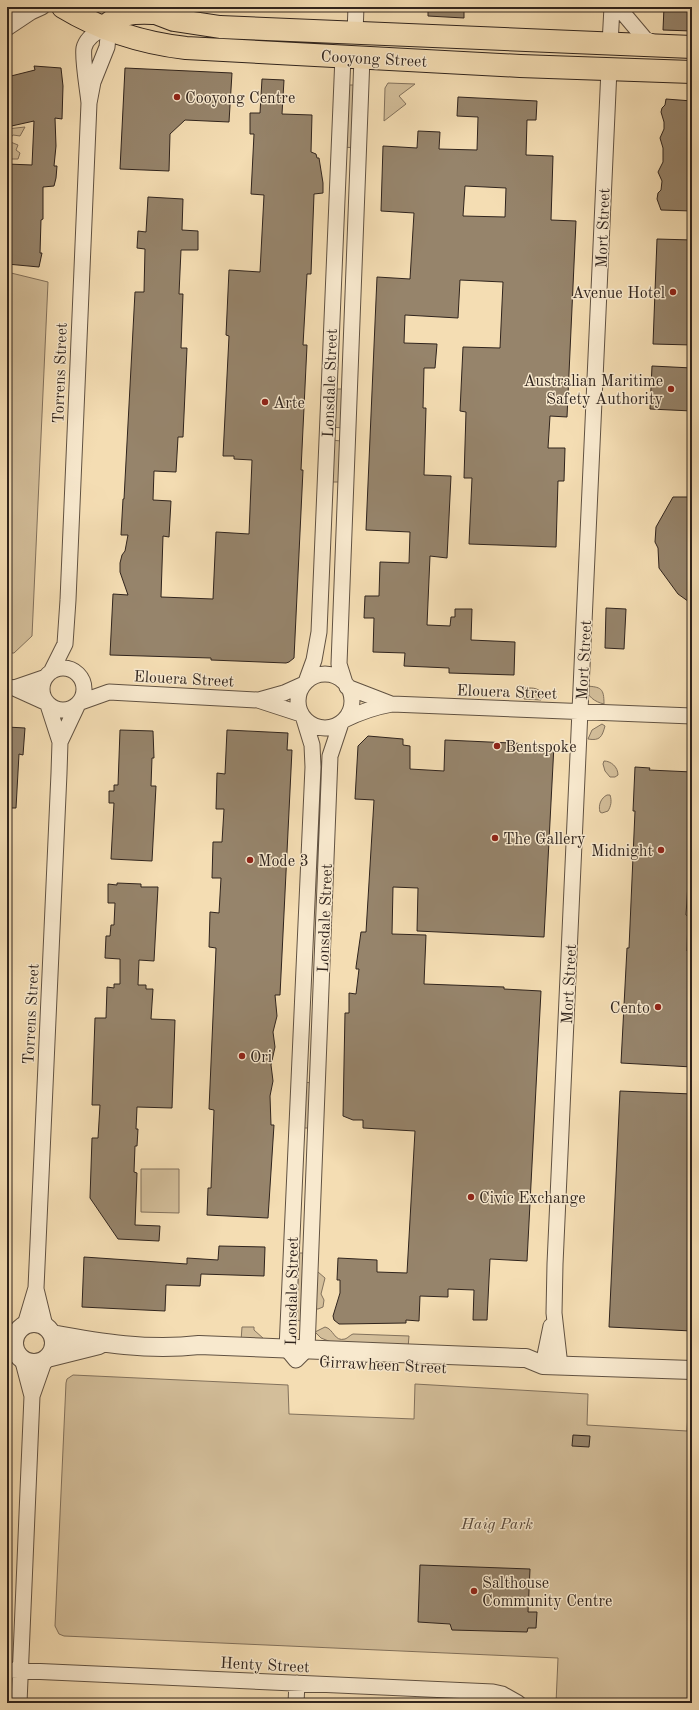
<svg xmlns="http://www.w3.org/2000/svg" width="699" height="1710" viewBox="0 0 699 1710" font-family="'Old Standard TT',serif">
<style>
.green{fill:#d3be9a;stroke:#82715c}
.building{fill:#96846b;stroke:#30241d;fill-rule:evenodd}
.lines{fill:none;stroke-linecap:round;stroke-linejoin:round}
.minor-casing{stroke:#615242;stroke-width:17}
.tertiary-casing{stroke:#615242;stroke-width:20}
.primary-casing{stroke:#30241d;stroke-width:24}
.minor{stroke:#f8e9ce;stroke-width:15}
.tertiary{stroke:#f8e9ce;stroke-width:18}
.primary{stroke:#f4ddb3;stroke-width:22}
.poi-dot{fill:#8f2418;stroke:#f8e9ce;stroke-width:1.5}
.labels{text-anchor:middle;stroke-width:3;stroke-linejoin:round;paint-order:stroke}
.street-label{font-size:16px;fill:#30241d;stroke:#f8e9ce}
.poi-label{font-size:16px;fill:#30241d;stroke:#f8e9ce;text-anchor:start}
.park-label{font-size:16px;font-style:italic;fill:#594a3c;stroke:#f8e9ce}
</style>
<rect width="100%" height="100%" fill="#f4ddb3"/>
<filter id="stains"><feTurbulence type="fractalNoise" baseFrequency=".005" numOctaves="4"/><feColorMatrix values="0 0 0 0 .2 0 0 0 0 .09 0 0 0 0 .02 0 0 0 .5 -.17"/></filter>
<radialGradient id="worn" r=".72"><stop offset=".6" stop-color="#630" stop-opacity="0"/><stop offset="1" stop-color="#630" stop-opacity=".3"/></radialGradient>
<path class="green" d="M388 83 415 84 399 96 406 104 384 121 385 88Z
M348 85H358L355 148 344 147Z
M25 127 20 136 13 135 8 141 18 145 16 150 20 153 18 159H7V129Z
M7 272 48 282 32 636 14 653H7Z
M334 389H346L344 428 331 427Z
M331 440 341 441 339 482H329Z
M586 686C601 687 604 688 604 704 595 702 586 696 586 686Z
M524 688C531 688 537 687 542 693L541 700 524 699 522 689Z
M602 724 605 726C602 737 600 741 588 739L592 730Z
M604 761C611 761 618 767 618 775L615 777H610L605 771 603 764Z
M607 795H610C612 801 611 806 608 811L602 813 600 812C598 805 601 798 607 795Z
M302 1082 314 1083 311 1128H300Z
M141 1169H179V1213L141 1212Z
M296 1253H306L303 1321 293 1320Z
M314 1272H318L325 1278 321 1294 324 1300 323 1307 318 1309H313Z
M242 1327H254V1330L264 1339 241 1341Z
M325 1327C334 1329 334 1342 345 1339 348 1338 350 1335 353 1334L409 1336 408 1348 331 1342 321 1338 315 1332Z
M73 1375 288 1385 289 1414 414 1419 415 1384 588 1394 587 1425 687 1431 689 1396 692 1398V1703H556L558 1658 64 1636 59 1634 55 1626 66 1383 67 1379Z"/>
<path class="building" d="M428 7H464V18L428 16Z
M664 7H692V31L663 30Z
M34 66 61 68 63 86 62 119 55 118 56 146 54 166H57L56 178 54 186 43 187V219L41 220 40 253H42L39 267 7 264V164L32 165 34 121 7 127V77L35 70Z
M125 68 232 73 229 122 185 120 170 134 169 171 120 169Z
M262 79 284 80 282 114 312 115 311 152 316 154 317 158H319L323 183V193L314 194 311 274H307L303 345H307L301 470H303L294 658 289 662 286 663 211 660V658L110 655 113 594 128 595 120 572V563L122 555 125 551 128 535H121L123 499H124L135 292H144L145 249 137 248 138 231 146 232 148 197 183 199 182 230 198 231V250H181L179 294H183L181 348H187L183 437H178L176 472 154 471 153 500 171 501 169 537 163 536 161 597 213 599 216 532 249 534 252 460 234 459V456H223L229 336 226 335 229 270 260 272 264 195 251 194 254 134H250V113H260Z
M458 97 537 101 536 120H527L526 155 553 156 551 220 576 221 567 417 550 416 548 448H565L564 481H558L556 547 469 544 472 478H464L466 412 460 411 463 347 500 348 503 282 460 280 458 318 405 315 404 343 437 344 435 368H424L423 408H426L424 475 451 476 447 558 430 556 427 625 450 626 451 617H455V609H472L471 640 515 642 514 675 449 673V668L404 666 405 653 373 652 374 618H364L365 596H379L380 562 409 563 410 532 366 530 377 277 410 279 414 213 381 211 383 146 417 148 418 131 440 132 439 149 477 150 478 117 457 116ZM465 186 506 188 505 217 463 216Z
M666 99 692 101V211L661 210 657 199 658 193 661 190 662 181 658 172 663 162V148L660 138 664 129V122L661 112 662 108 665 105Z
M657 239 692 240V345L653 344Z
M652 366 692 368V411L650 409Z
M673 497H692V604L678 594 659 568 658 548 655 542 656 527Z
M606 608 626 609 624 649 605 648Z
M7 727 25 728 23 755 19 754 16 808H7Z
M120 730 153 731 154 758H152L151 786H156L152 861 111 859 114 803H109V791H114V785H118Z
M227 730 288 733 287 750H292L280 995H275L277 1016 273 1032 275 1047 271 1065 273 1081 270 1096 271 1125H274L268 1218 207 1215 208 1188H211L214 1110 209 1109 216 948 209 947 210 912 219 913 221 878H212L213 842H222L224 809H216L217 773 225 774Z
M368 736 403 739V745L410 746V769L444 771 445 740 554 745 544 937 417 931 418 888 393 887 392 934 426 935 424 984 504 987V989L541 991 527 1261 490 1259 487 1320H473L474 1290 448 1289V1297L420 1296 419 1321 406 1320V1323L342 1324H339L334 1320 333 1316 340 1293V1280H337L338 1258 377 1260V1272L407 1273 415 1131 363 1128V1120H353L343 1116 345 1013H349V993L356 994 359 969H356V967L361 932H366L374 800 355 799 358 746Z
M635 767 650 768 649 770 692 772V819L686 915 688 916 687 951H692V1067L621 1063 627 948H629L635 811H633Z
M117 883 141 884V887H158L154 961 139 960 138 985H146V989H153L151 1019 175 1020 172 1108 137 1107 136 1129H138L137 1146H135L134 1172 137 1173 135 1225 160 1226 159 1241 118 1239 90 1198 92 1138H98L100 1105H92L95 1018H106L107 987 114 988V984H120V959L105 958 106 936H110L111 925H114L115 903H108V884L117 885Z
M620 1091 692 1094V1331L609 1327Z
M219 1246 265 1247 264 1276 201 1274 200 1286 166 1285 165 1311 82 1307 84 1257 187 1264V1258L218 1260Z
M573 1435 590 1436 589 1447 572 1446Z
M420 1565 530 1569 528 1612H537L536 1628H528L527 1632 452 1630 450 1624 418 1622Z"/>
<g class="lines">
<g class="minor-casing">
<path id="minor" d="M618 7 645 39 657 44
M7 17 16 7
M7 28 31 12 42 7
M355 33 356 7
M610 44 612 7
M42 689a21 21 0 1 1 42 0a21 21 0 1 1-42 0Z
M51 672 65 644 68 600 89 103C88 91 82 58 84 48 86 39 96 32 104 28L108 37 107 47 93 82 89 103
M298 701a27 27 0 1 1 54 0a27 27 0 1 1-54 0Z
M306 682 314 660 319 632 343 56
M345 683 339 664 362 57
M7 687 14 688 46 677
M347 687 391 704
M14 688 47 703
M259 700 284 693 304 684
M81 702 109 692 258 700 301 714
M304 719 312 745 313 767 287 1349 296 1360 307 1349 330 756 341 723
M344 720C360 712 375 707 392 704L692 716
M60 742 77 706
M36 1289 45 1326
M25 1325 36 1288 59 773 60 742 48 705
M543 1365 551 1326
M560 1366 554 1313 555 1264 609 69
M32 1396 45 1359
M7 1670 493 1692 502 1694 518 1703
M19 1703 32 1396 22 1358
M296 1703 297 1683"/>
</g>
<g class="tertiary-casing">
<path id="tertiary" d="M14 1343a20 20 0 1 1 40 0a20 20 0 1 1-40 0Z
M52 1334C100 1343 149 1351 199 1345L521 1358H526L543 1365 692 1370
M47 1358 99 1345"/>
</g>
<g class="primary-casing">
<path id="primary" d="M63 7C101 30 142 43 186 48L520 66 692 72
M140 7 174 20 220 27 692 47
M104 28C118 13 133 12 153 13"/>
</g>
<use href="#minor" class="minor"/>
<use href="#tertiary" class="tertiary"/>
<use href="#primary" class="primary"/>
</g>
<g class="poi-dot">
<circle cx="177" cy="97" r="4"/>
<circle cx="673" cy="292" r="4"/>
<circle cx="671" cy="389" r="4"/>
<circle cx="265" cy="402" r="4"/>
<circle cx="497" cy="746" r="4"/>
<circle cx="495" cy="838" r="4"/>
<circle cx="661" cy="850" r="4"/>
<circle cx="250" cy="860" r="4"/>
<circle cx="658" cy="1007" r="4"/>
<circle cx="242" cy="1056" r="4"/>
<circle cx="471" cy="1197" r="4"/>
<circle cx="474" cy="1591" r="4"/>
</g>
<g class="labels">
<g class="street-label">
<text transform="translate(374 58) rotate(3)" y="6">Cooyong Street</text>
<text transform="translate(602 228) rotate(-88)" y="6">Mort Street</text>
<text transform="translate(59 373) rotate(-88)" y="6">Torrens Street</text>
<text transform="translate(329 383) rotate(-88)" y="6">Lonsdale Street</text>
<text transform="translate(583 660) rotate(-87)" y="6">Mort Street</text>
<text transform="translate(184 678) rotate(3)" y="6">Elouera Street</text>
<text transform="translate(507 691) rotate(2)" y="6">Elouera Street</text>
<text transform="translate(324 918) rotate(-88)" y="6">Lonsdale Street</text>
<text transform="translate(568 984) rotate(-87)" y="6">Mort Street</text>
<text transform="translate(30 1014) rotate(-87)" y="6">Torrens Street</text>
<text transform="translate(291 1291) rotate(-89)" y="6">Lonsdale Street</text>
<text transform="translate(383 1364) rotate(3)" y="6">Girrawheen Street</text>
<text transform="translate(265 1664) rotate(3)" y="6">Henty Street</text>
</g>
<g class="poi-label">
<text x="185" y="103">Cooyong Centre</text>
<text x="665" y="298" text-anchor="end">Avenue Hotel</text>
<text x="663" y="386" text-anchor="end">Australian Maritime<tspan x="663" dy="18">Safety Authority</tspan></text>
<text x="273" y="408">Arte</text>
<text x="505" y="752">Bentspoke</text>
<text x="503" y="844">The Gallery</text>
<text x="653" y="856" text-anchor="end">Midnight</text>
<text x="258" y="866">Mode 3</text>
<text x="650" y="1013" text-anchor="end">Cento</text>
<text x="250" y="1062">Ori</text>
<text x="479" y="1203">Civic Exchange</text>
<text x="482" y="1588">Salthouse<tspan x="482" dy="18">Community Centre</tspan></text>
</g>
<g class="park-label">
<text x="497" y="1529">Haig Park</text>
</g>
</g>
<rect width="699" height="1710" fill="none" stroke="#f4ddb3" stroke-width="24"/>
<rect x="8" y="8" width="683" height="1694" fill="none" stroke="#30241d" stroke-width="2"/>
<rect x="12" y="12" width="675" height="1686" fill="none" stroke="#30241d"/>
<rect width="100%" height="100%" filter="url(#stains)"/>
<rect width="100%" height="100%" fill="url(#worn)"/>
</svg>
